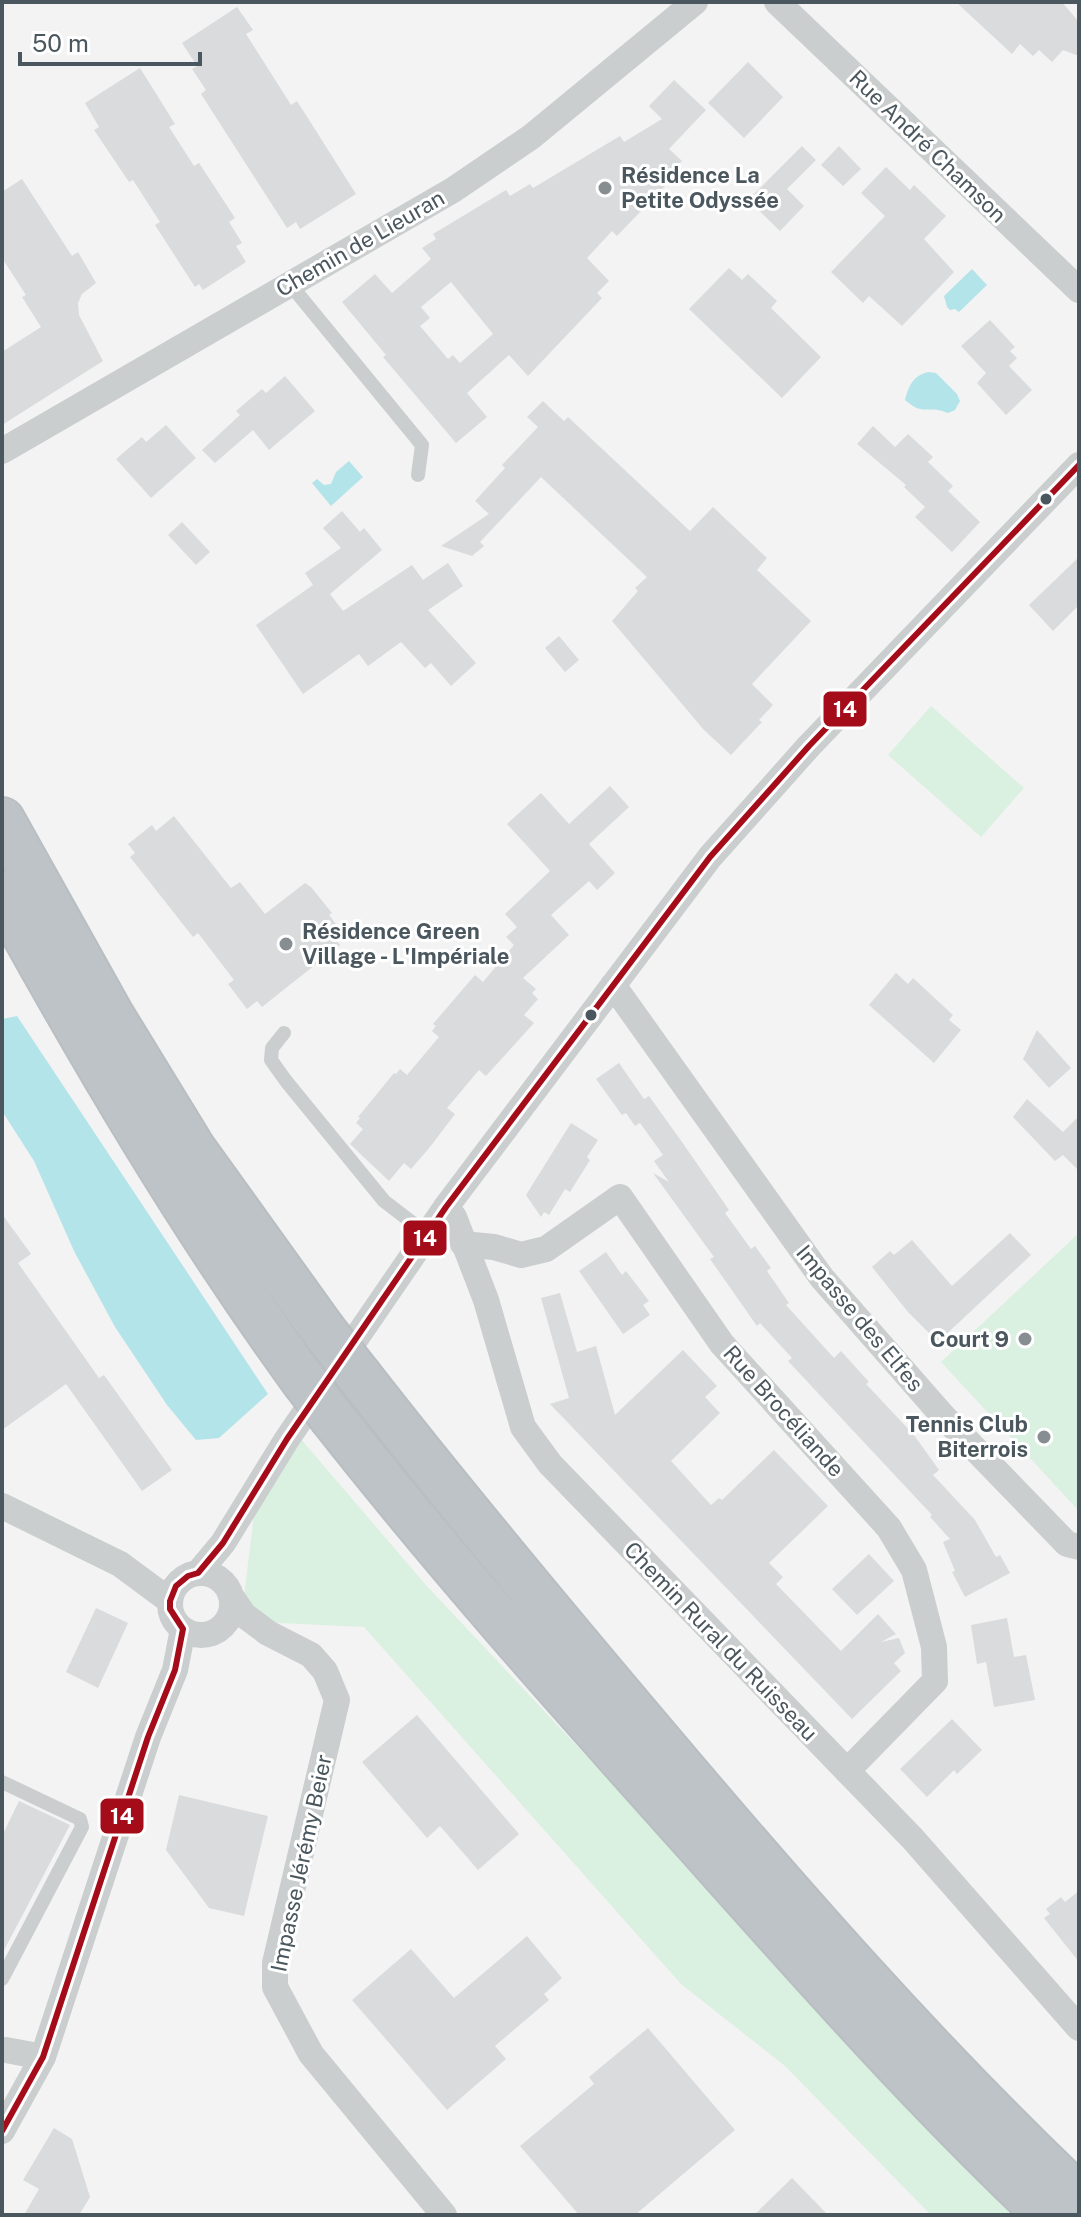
<svg xmlns="http://www.w3.org/2000/svg" width="1081" height="2217" viewBox="0 0 1081 2217" font-family="'Public Sans',sans-serif">
<style>
.green{fill:#daf0e0}
.water{fill:#b3e4ea}
.building{fill:#d9dbdc;fill-rule:evenodd}
.lines{fill:none;stroke-linecap:round;stroke-linejoin:round}
.highway-casing{stroke:#b9bec2;stroke-width:48}
.lane{stroke:#cbcece;stroke-width:14}
.street{stroke:#cbcece;stroke-width:26}
.highway{stroke:#bdc3c6;stroke-width:44}
.highway-bridge-casing{stroke:#b9bec2;stroke-width:48;stroke-linecap:butt}
.highway-bridge{stroke:#bdc3c6;stroke-width:44}
.bus-1-casing{stroke:#fff;stroke-width:12}
.bus-1{stroke:#a50c1a;stroke-width:6}
.poi-dot{fill:#868e92;stroke:#fff;stroke-width:3}
.bus-dot{fill:#4b575e;stroke:#fff;stroke-width:3}
.labels{text-anchor:middle;stroke-width:6;stroke-linejoin:round;paint-order:stroke}
.street-label{font-size:22px;fill:#4b575e;stroke:#fff}
.poi-label{font-size:22px;font-weight:bold;fill:#4b575e;stroke:#fff;text-anchor:start}
.line-badge{stroke:#fff;stroke-width:3}
.badge-label{font-size:22px;text-anchor:middle;font-weight:bold;fill:#fff}
</style>
<rect width="100%" height="100%" fill="#f3f3f3"/>
<path class="green" d="M931 706 1024 788 981 837 888 755Z
M1079 1233V1511L941 1362Z
M300 1438 425 1584 1017 2215H931L785 2066 681 1984 364 1627 241 1621 254 1515Z"/>
<path class="water" d="M972 269 987 285 959 312 955 309 950 310 947 307 944 296Z
M928 372 936 373 957 394 960 401 955 410 948 413C927 404 924 417 905 400 909 385 913 376 928 372Z
M349 461 363 477 331 506 312 483 317 479 324 485 331 484 336 472Z
M17 1016 268 1394 219 1438 196 1440 167 1405 115 1327 74 1251 34 1161 2 1111V1019Z"/>
<path class="building" d="M956 2H1062L1079 22V56L1063 50 1052 62 1039 50 1033 56 1020 44 1012 54Z
M237 7 253 30 246 34 260 56 291 105 297 101 356 194 300 229 296 222 287 228 201 94 206 90 192 69 197 66 182 43Z
M748 62 783 97 744 138 708 103Z
M140 68 175 124 169 127 194 166 199 163 235 218 229 222 242 243 236 246 246 262 203 290 199 284 195 287 155 225 160 222 133 180 129 182 94 130 99 127 85 103Z
M674 80 706 110 669 149 682 161 663 181 667 184 617 236 612 231 587 258 609 281 597 293 602 298 528 376 509 355 467 393 487 417 456 443 383 357 386 355 342 302 375 274 392 293 431 259 422 248 436 239 433 234 506 190 510 196 530 184 533 188 620 136 624 142 662 119 649 106ZM451 282 493 334 460 363 453 355 448 359 420 326 430 318 421 307Z
M802 146 816 160 787 189 804 206 780 231 748 200Z
M839 146 861 169 843 186 821 165Z
M886 167 910 190 914 185 946 216 924 239 954 272 902 326 869 296 863 303 831 272 885 216 861 193Z
M22 179 72 256 78 252 96 283 82 294 78 303 79 315 103 361 2 425V352L41 327 22 297 26 295 2 258V192Z
M729 268 742 280 748 274 777 301 771 308 821 357 782 398 689 309Z
M990 320 1015 347 1010 351 1017 358 1009 366 1032 390 1006 415 977 383 986 373 961 346Z
M285 376 315 411 269 450 253 430 215 463 202 450 240 415 236 411 262 389 266 393Z
M543 401 564 421 568 417 690 531 713 507 767 558 757 570 811 621 752 684 773 705 759 720 762 722 731 755 704 730 612 621 638 591 635 588 647 577 541 477 480 542 484 546 472 556 441 546 489 514 475 501 505 468 502 465 538 427 527 417Z
M166 425 196 458 151 498 116 459 142 437 146 442Z
M873 426 895 447 908 434 933 457 928 462 953 486 948 491 980 522 952 552 915 517 925 507 904 487 906 485 857 444Z
M342 511 360 532 364 528 382 550 330 594 343 611 412 565 423 580 448 563 463 586 428 610 476 663 451 686 431 663 425 668 401 642 368 666 359 654 303 694 256 625 313 585 305 573 341 548 323 528Z
M182 522 210 552 196 565 168 535Z
M1079 557V605L1053 631 1029 605Z
M559 636 579 660 565 672 545 648Z
M610 786 629 807 589 844 615 873 597 890 589 881 551 915 569 935 523 978 536 989 532 993 538 999 524 1015 534 1023 486 1076 479 1070 447 1108 455 1114 430 1147 411 1169 404 1163 389 1181 350 1144 363 1129 356 1123 360 1118 358 1117 394 1073 396 1074 400 1069 407 1075 439 1037 432 1031 436 1026 433 1024 475 975 483 982 514 945 506 937 517 927 505 914 550 871 507 824 541 793 569 824Z
M174 816 231 888 240 882 265 914 305 883 311 887 332 913 329 915 343 933 336 939 340 945 262 1007 257 1001 247 1009 228 984 234 980 198 933 193 937 130 857 135 853 128 844 152 825 156 831Z
M896 973 908 984 913 978 953 1015 949 1020 961 1030 934 1063 869 1005Z
M1037 1030 1071 1068 1049 1088 1023 1059Z
M619 1063 644 1099 649 1096 682 1142 729 1210 725 1213 751 1249 755 1246 771 1268 767 1271 789 1303 786 1305 834 1358 841 1351 869 1382 866 1384 914 1435 939 1470 933 1475 975 1520 996 1557 1000 1555 1010 1573 965 1597 952 1572 955 1571 943 1542 950 1539 930 1517 932 1515 788 1361 792 1358 760 1323 757 1326 710 1259 714 1257 653 1173 669 1182 654 1161 663 1155 640 1123 635 1126 626 1113 622 1115 596 1079Z
M1027 1099 1063 1132 1079 1116V1171L1063 1155 1055 1161 1013 1117Z
M571 1123 598 1140 587 1157 590 1160 570 1192 565 1189 549 1215 544 1212 541 1217 526 1195Z
M2 1214 31 1254 18 1263 99 1378 104 1375 172 1470 142 1491 66 1384 2 1430Z
M1010 1233 1031 1255 938 1342 908 1312 872 1267 890 1251 894 1255 912 1240 952 1286Z
M606 1252 622 1275 626 1271 649 1301 643 1305 650 1315 623 1334 579 1271Z
M560 1293 577 1352 596 1346 615 1415 683 1350 717 1386 705 1397 720 1413 671 1461 711 1505 719 1498 722 1500 774 1450 828 1506 769 1563 783 1577 776 1584 841 1651 878 1614 896 1634 881 1642 899 1638 905 1653 894 1663 901 1671 852 1719 550 1404 569 1398 541 1298Z
M869 1554 894 1581 857 1615 832 1589Z
M96 1608 128 1623 98 1688 66 1672Z
M1007 1618 1014 1657 1026 1655 1035 1700 994 1707 986 1662 977 1664 971 1625Z
M417 1715 519 1834 478 1870 440 1826 427 1838 362 1762Z
M952 1719 982 1750 957 1774 954 1770 927 1797 900 1769Z
M179 1795 268 1816 244 1916 209 1908 166 1850Z
M19 1801 70 1825 2 1954V1836Z
M1079 1891V1962L1044 1918 1050 1914 1046 1909 1061 1897 1065 1902Z
M527 1936 562 1978 544 1994 549 2000 495 2046 506 2059 447 2110 352 2000 411 1949 454 1998Z
M648 2028 735 2130 635 2215H579L520 2146 594 2084 589 2077Z
M54 2128 72 2139 90 2197 79 2215H24L39 2189 23 2180Z
M792 2178 828 2215H754Z"/>
<g class="lines">
<g class="highway-casing">
<path id="highway" d="M2 820 111 1015 193 1149 323 1330
M2 894C94 1061 191 1226 304 1381
M360 1377C454 1498 553 1616 652 1733 788 1894 926 2052 1079 2197
M333 1419C448 1565 571 1703 695 1841 809 1969 922 2097 1047 2215"/>
</g>
<path class="lane" d="M289 283 422 445 418 475
M284 1033 272 1048 271 1060 286 1081 384 1201 427 1234
M2 1782 80 1819 82 1827 2 1979"/>
<path class="street" d="M777 2 1079 290
M2 451 453 190 531 137 695 2
M613 985 822 1278 943 1416 1067 1544 1079 1547
M446 1207 454 1217 486 1300 523 1427 550 1464 913 1839 1079 2028
M463 1244 494 1247 521 1255 546 1249 620 1197 722 1344 889 1528 914 1570 934 1647 935 1681 847 1771
M2 1506 120 1564 170 1601
M198 1573 223 1543 287 1439 446 1207 710 857 809 746 1079 465
M170 1604a31 31 0 1 1 62 0a31 31 0 1 1-62 0Z
M231 1596 244 1615 268 1633 311 1655 325 1671 337 1700 275 1963V1987L311 2054 444 2215
M6 2050 43 2057
M2 2131 43 2057 148 1737 175 1670 183 1629"/>
<use href="#highway" class="highway"/>
<g class="highway-bridge-casing">
<path id="highway-bridge" d="M323 1330 360 1377
M304 1381 333 1419"/>
</g>
<use href="#highway-bridge" class="highway-bridge"/>
<g class="bus-1-casing">
<path id="bus-1" d="M2 2131 43 2057 148 1737 175 1670 183 1629 170 1609V1601L176 1586 188 1576 198 1573 223 1543 287 1439 446 1207 710 857 809 746 1079 465"/>
</g>
<use href="#bus-1" class="bus-1"/>
</g>
<g class="poi-dot">
<circle cx="605" cy="188" r="8"/>
<circle cx="286" cy="944" r="8"/>
<circle cx="1025" cy="1339" r="8"/>
<circle cx="1044" cy="1437" r="8"/>
</g>
<g class="bus-dot">
<circle cx="1046" cy="499" r="7"/>
<circle cx="591" cy="1015" r="7"/>
</g>
<g class="labels">
<g class="street-label">
<text transform="translate(928 146) rotate(44)" y="8">Rue André Chamson</text>
<text transform="translate(360 243) rotate(-30)" y="8">Chemin de Lieuran</text>
<text transform="translate(860 1318) rotate(50)" y="8">Impasse des Elfes</text>
<text transform="translate(784 1411) rotate(48)" y="8">Rue Brocéliande</text>
<text transform="translate(721 1641) rotate(46)" y="8">Chemin Rural du Ruisseau</text>
<text transform="translate(301 1863) rotate(-78)" y="8">Impasse Jérémy Beier</text>
</g>
<g class="poi-label">
<text x="621" y="183">Résidence La<tspan x="621" dy="25">Petite Odyssée</tspan></text>
<text x="302" y="939">Résidence Green<tspan x="302" dy="25">Village - L'Impériale</tspan></text>
<text x="1009" y="1347" text-anchor="end">Court 9</text>
<text x="1028" y="1432" text-anchor="end">Tennis Club<tspan x="1028" dy="25">Biterrois</tspan></text>
</g>
</g>
<g class="line-badge">
<rect x="822" y="690" width="46" height="38" rx="8" fill="#a50c1a"/>
<rect x="402" y="1219" width="46" height="38" rx="8" fill="#a50c1a"/>
<rect x="99" y="1797" width="46" height="38" rx="8" fill="#a50c1a"/>
</g>
<g class="badge-label">
<text x="845" y="717">14</text>
<text x="425" y="1246">14</text>
<text x="122" y="1824">14</text>
</g>
<rect width="1081" height="2217" fill="none" stroke="#4b575e" stroke-width="8"/>
<path d="M20 52v12h180v-12" fill="none" stroke="#4b575e" stroke-width="4"/>
<text x="32" y="52" font-size="24" fill="#4b575e" stroke="#ffffff" stroke-width="6" paint-order="stroke">50 m</text>
</svg>
